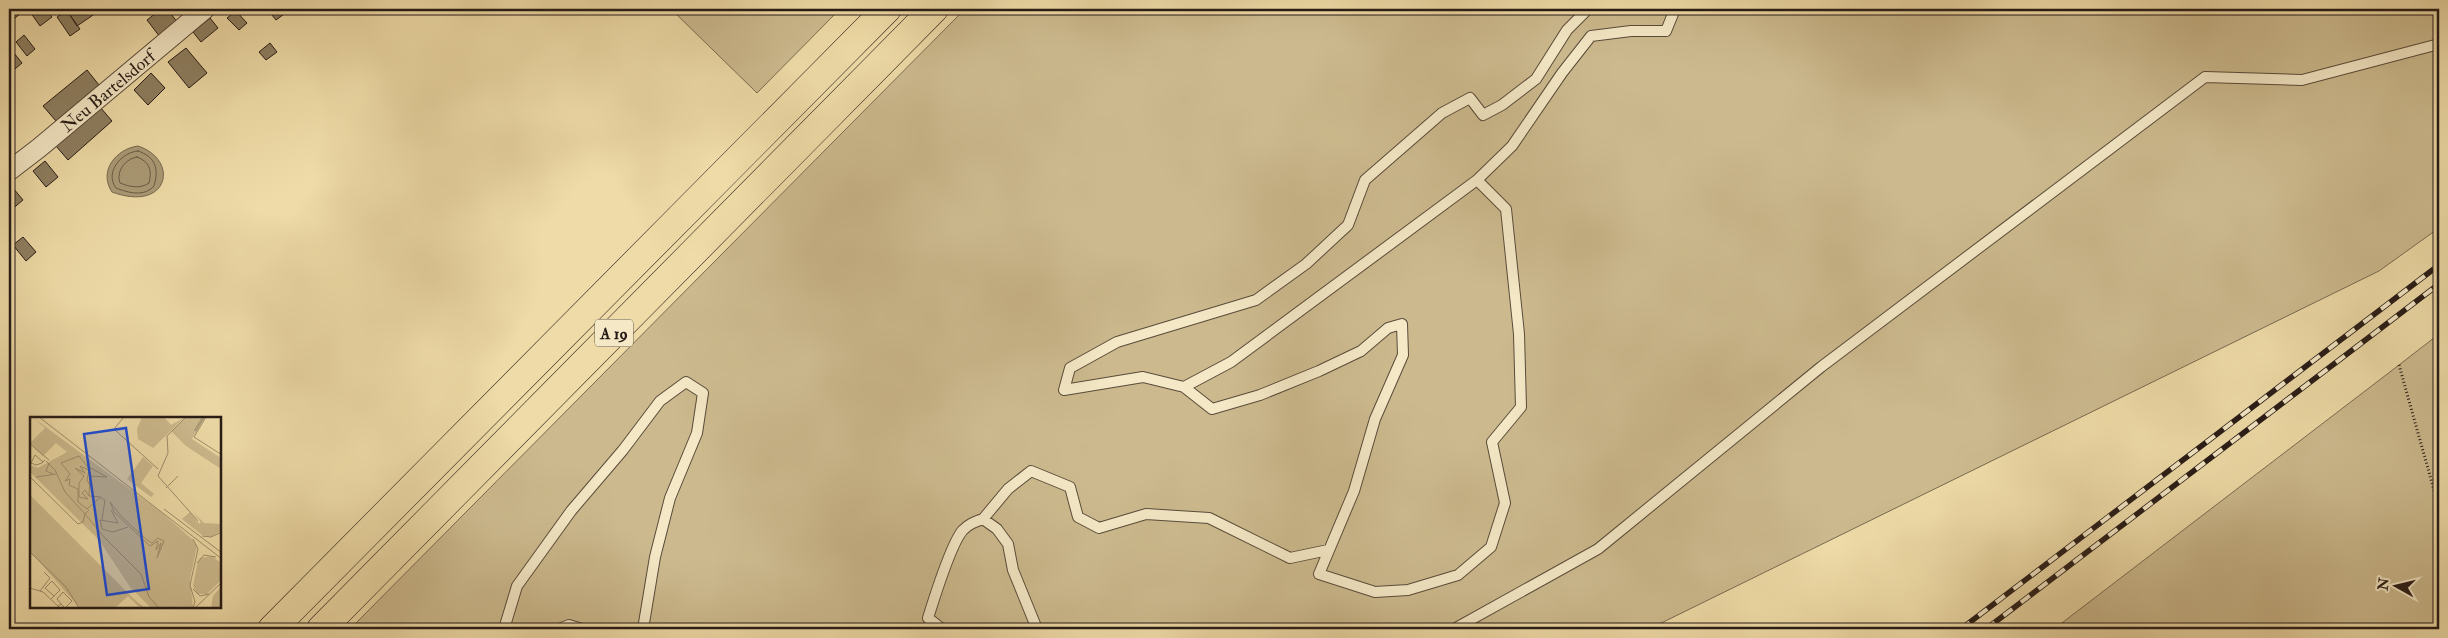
<svg xmlns="http://www.w3.org/2000/svg" width="2448" height="638" viewBox="0 0 2448 638" font-family="'IM FELL Double Pica',serif">
<style>
.green{fill:#ccba8e;stroke:#7a6a52}
.water{fill:#aa9a76;stroke:#766750}
.lines{fill:none;stroke-linecap:round;stroke-linejoin:round}
.shore{stroke:#685a46;stroke-width:1}
.building{fill:#8e7f61;stroke:#271b16}
.lane-casing{stroke:#594b3a;stroke-width:12}
.street-casing{stroke:#594b3a;stroke-width:21}
.highway-casing{stroke:#271b16;stroke-width:29}
.path{stroke:#271b16;stroke-width:3;stroke-dasharray:1 2.5;stroke-linecap:butt}
.lane{stroke:#f4e8c6;stroke-width:10}
.street{stroke:#f4e8c6;stroke-width:19}
.highway{stroke:#eedba7;stroke-width:28}
.rail-casing{stroke:#271b16;stroke-width:5.5}
.rail{stroke:#f4e8c6;stroke-width:4;stroke-dasharray:11;stroke-linecap:butt}
.labels{text-anchor:middle;stroke-width:4.5;stroke-linejoin:round;paint-order:stroke}
.shield{fill:#f4e8c6;stroke:#64584b;stroke-width:1}
.shield-label{font-size:16px;font-weight:bold;fill:#271b16}
.street-label{font-size:18px;fill:#271b16;stroke:#f4e8c6}
.inset-river{fill:none;stroke:#aa9a76;stroke-width:2.5}
.inset-road{fill:none;stroke:#9e8e6d;stroke-width:1}
.view{fill:#1d4ed8;fill-opacity:0.15;stroke:#1d4ed8;stroke-width:2.5}
.inset-edge{fill:none;stroke:#271b16;stroke-width:2.5}
</style>
<rect width="100%" height="100%" fill="#eedba7"/>
<filter id="stains"><feTurbulence type="fractalNoise" baseFrequency=".004" numOctaves="4"/><feColorMatrix values="0 0 0 0 .2 0 0 0 0 .09 0 0 0 0 .02 0 0 0 .5 -.17"/></filter>
<radialGradient id="worn" r=".72"><stop offset=".6" stop-color="#630" stop-opacity="0"/><stop offset="1" stop-color="#630" stop-opacity=".3"/></radialGradient>
<path class="green" d="M671 9H840L757 93Z
M965 9H2439V228L2379 271 1649 629H350Z
M2439 334V629H2054L2399 365Z"/>
<path class="water" d="M138 146C180 160 169 213 112 192 98 171 116 149 138 146Z"/>
<g class="lines">
<path class="shore" d="M138 151C156 157 159 169 154 186 144 197 129 193 116 188 104 172 122 152 138 151Z
M137 157C150 162 152 170 149 183 140 189 130 187 120 183 116 171 125 159 137 157Z"/>
</g>
<path class="building" d="M9 9H24L25 10 10 22Z
M28 9H46L52 17 40 26Z
M78 9H97L99 11 77 26 70 15Z
M161 9H167L178 23 160 37 147 20Z
M267 9H291L276 20Z
M67 11 80 29 70 36 57 17Z
M236 11 247 23 239 30 227 18Z
M210 18 218 28 201 42 193 32Z
M24 35 35 49 27 56 16 42Z
M270 43 277 52 266 60 259 52Z
M186 48 207 73 189 88 168 62Z
M14 53 22 63 9 74V57Z
M87 70 99 85 56 121 43 106Z
M151 73 165 88 148 105 134 90Z
M100 107 112 121 68 160 56 146Z
M45 161 58 177 46 187 33 171Z
M13 188 23 200 10 211 9 191Z
M23 237 36 252 26 261 13 245Z"/>
<g class="lines">
<g class="lane-casing">
<path id="lane" d="M1588 9 1567 30 1536 79 1502 105 1483 115 1470 98 1442 113 1365 180 1348 225 1306 264 1256 300 1117 342 1070 368 1064 390 1143 377 1184 387 1231 362 1477 180 1512 146 1562 73 1591 36 1631 31H1666L1675 9
M1184 387 1212 409 1260 395 1319 371 1361 351 1388 328 1402 324 1403 355 1375 419 1354 491 1319 574 1375 592 1408 590 1458 575 1491 547 1505 503 1492 442 1521 407 1519 334 1506 209 1477 180
M983 519 1008 489 1031 471 1070 487 1078 517 1099 528 1146 514 1209 518 1290 558 1328 550
M504 629 517 586 571 511 623 450 660 401 686 382 703 393 697 433 670 498 655 557 643 629
M559 629 569 625 582 629
M942 629 928 618C934 599 951 543 963 530 969 524 974 522 983 519L997 529 1008 544 1013 570 1037 629
M1454 629 1598 549 1821 367 2205 77 2302 80 2439 44"/>
</g>
<g class="street-casing">
<path id="street" d="M9 171 39 148 205 9"/>
</g>
<g class="highway-casing">
<path id="highway" d="M272 629 887 9
M321 629 934 9"/>
</g>
<path class="path" d="M2399 365 2439 508"/>
<use href="#lane" class="lane"/>
<use href="#street" class="street"/>
<use href="#highway" class="highway"/>
<g class="rail-casing">
<path id="rail" d="M1961 629 2439 265
M1986 629 2439 284"/>
</g>
<use href="#rail" class="rail"/>
</g>
<g class="labels">
<rect class="shield" x="595" y="319.5" width="38" height="27" rx="4"/>
<g class="shield-label">
<text x="614" y="339">A 19</text>
</g>
<g class="street-label">
<text transform="translate(108 91) rotate(-40)" y="6">Neu Bartelsdorf</text>
</g>
</g>
<g transform="translate(30 417)">
<rect width="191" height="191" fill="#eedba7"/>
<path d="M2 0 131 95 163 123 167 129 160 162 163 191H121L100 170 69 123 0 55V48L8 51 37 35 26 26 13 39 0 26 15 11ZM112 0H134L141 8 155 0 123 31 108 22 107 12ZM157 0H175L162 22 191 41V52L156 29 141 14ZM113 40 123 49 111 66 124 77 121 80 97 62ZM0 78 106 184 115 191H110L98 179 85 191H50L0 134ZM162 94 174 106 191 107V114L181 120 172 118 152 102 160 95 169 107 171 105ZM182 139 191 146V163L177 177H167L163 169 167 148 170 141ZM191 170V191H181L183 179Z" fill="#ccba8e"/>
<path class="inset-river" d="M165 14 173 1"/>
<path class="inset-road" d="M9 0 192 142M94 0 84 12 128 52M156 0 137 19 138 36 128 59 168 104M176 0 164 20 192 38M0 27 19 43M49 39 57 49 77 60 60 59 59 79 71 80 57 92 48 85V72L39 68 40 62 35 64 40 57 31 46ZM13 45 5 38 1 46 6 48 12 46 15 43M19 46 16 54 23 57M0 60 48 107 53 105 55 97 35 75 25 53 16 44M6 60 26 57M136 71 148 59M59 79 55 73 52 76 58 82 49 80V66L54 59 45 51 55 56 50 49 59 53 57 63 60 69M71 81 75 83 72 103M80 85 91 99 117 123 122 126 128 121 134 124 127 141 131 126 126 133 128 124 120 129 84 95ZM134 92 192 136M59 93 55 97 75 121 111 157 119 180 129 191M81 93 88 106 70 103 72 112 83 115 98 110M172 119 181 120 192 115M163 122 168 132 160 168 165 185 163 191M0 135 36 170 49 191M167 146 174 138 186 140M0 171 13 175 30 191M163 172 170 179 179 177M10 174 20 161 14 155M21 182 30 173 22 164 15 171 24 179M28 189 31 187 35 191 42 184 33 175 27 182 31 187M165 191 192 165"/>
<path class="view" d="M96 11 119 172 77 178 54 17Z"/>
<rect width="191" height="191" class="inset-edge"/>
</g>
<rect width="2448" height="638" fill="none" stroke="#eedba7" stroke-width="30"/>
<rect x="10" y="10" width="2428" height="618" fill="none" stroke="#271b16" stroke-width="2.5"/>
<rect x="15" y="15" width="2418" height="608" fill="none" stroke="#271b16"/>
<g transform="translate(2396 586) rotate(278)" stroke="#f4e8c6" stroke-width="4" paint-order="stroke">
<path d="M0-4L9 19L0 12L-9 19Z" fill="#271b16"/>
<text y="-8" font-size="14" font-weight="bold" text-anchor="middle" fill="#271b16">N</text>
</g>
<rect width="100%" height="100%" filter="url(#stains)"/>
<rect width="100%" height="100%" fill="url(#worn)"/>
</svg>
